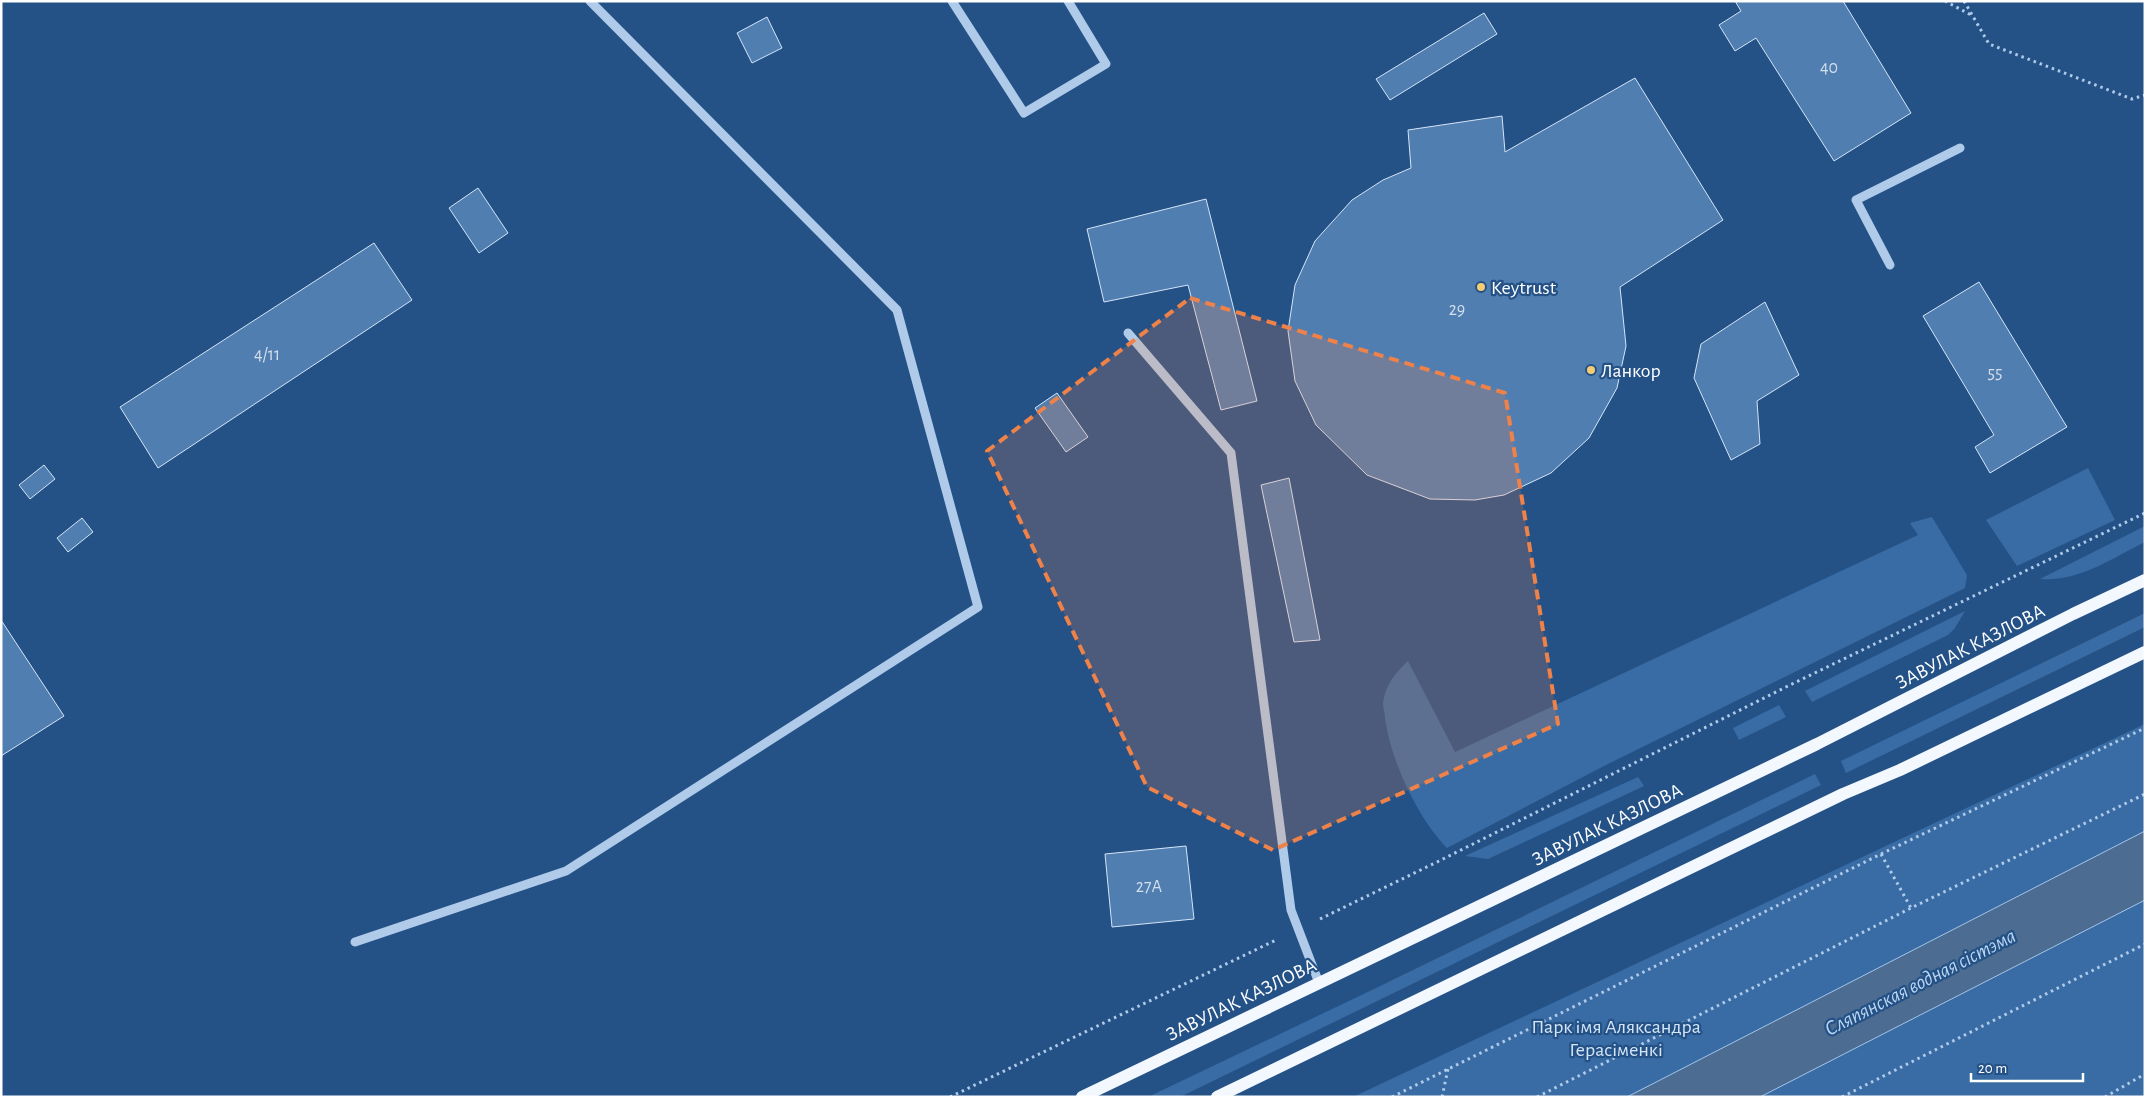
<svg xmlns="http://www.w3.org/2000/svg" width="2146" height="1098" viewBox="0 0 2146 1098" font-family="'Alegreya Sans',sans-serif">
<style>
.green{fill:#396ca4}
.water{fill:#4c6c92;stroke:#a4c6ea}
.building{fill:#517eb1;stroke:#d4e5f7}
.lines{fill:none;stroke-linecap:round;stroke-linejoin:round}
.path{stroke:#b0cbe9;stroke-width:3;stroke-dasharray:2.5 4;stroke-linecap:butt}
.minor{stroke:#b0cbe9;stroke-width:9}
.major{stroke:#f3f7fe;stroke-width:12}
.marked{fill:#ee8249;fill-opacity:0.2;stroke:#ee8249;stroke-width:4;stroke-dasharray:10 6;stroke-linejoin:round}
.poi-dot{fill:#f3cc74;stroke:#245287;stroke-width:2}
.labels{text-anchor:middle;stroke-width:4.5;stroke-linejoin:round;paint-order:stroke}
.number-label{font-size:18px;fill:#d4dfec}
.poi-label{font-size:20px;fill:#fff;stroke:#245287;text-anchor:start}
.street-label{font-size:20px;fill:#fff;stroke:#245287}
.park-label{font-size:20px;fill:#d4e5f7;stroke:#245287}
.water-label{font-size:21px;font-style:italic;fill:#bbd5f0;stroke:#245287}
</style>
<rect width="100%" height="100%" fill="#245287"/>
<path class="green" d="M2088 468 2115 520 2017 566 1986 520Z
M1932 517 1967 575 1965 588 1604 766 1447 848C1417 817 1391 761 1385 718 1385 713 1383 707 1383 703 1385 685 1396 672 1408 661L1455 752 1918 535 1910 523Z
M2145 526V542C2111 559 2078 582 2040 579Z
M1965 611 1955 628 1948 635 1812 702 1805 691Z
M2145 613V627L1846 773 1841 761Z
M1779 705 1786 717 1739 740 1733 728Z
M2145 724V831L1627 1097H1353Z
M1815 774 1821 785 1180 1097H1148L1374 989Z
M1638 777 1644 786 1488 859 1465 856Z
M2145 900V1097H1760L1805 1074Z"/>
<path class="water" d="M2145 831V900L1760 1097H1627Z"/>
<path class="building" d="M1735 1H1843L1911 113 1834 161 1756 38 1735 51 1719 25 1741 11Z
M1484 13 1497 34 1390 100 1376 79Z
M767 17 782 48 752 63 737 33Z
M1635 78 1723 220 1620 287 1626 346 1617 388 1589 438 1551 473 1504 495 1475 500 1430 499 1367 475 1316 425 1295 381 1288 331 1295 285 1315 241 1352 200 1383 180 1411 168 1408 130 1502 116 1505 152Z
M478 188 508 233 479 253 449 208Z
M1206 199 1257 401 1221 410 1188 285 1104 302 1087 229Z
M374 243 412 300 158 468 120 407Z
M1979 282 2067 427 1990 473 1975 447 1994 435 1923 316Z
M1765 302 1799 375 1757 401 1760 444 1731 460 1694 378 1701 344Z
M1057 393 1088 437 1066 452 1035 408Z
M44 465 55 479 30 499 19 485Z
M1289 478 1320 640 1294 642 1261 485Z
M82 518 93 532 68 552 57 538Z
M1 620 64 716 1 756Z
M1186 846 1194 919 1112 927 1105 854Z"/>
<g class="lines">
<path class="path" d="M1945 1 1971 15
M1964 1 1989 44 2132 99 2145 95
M1881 854 1911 908
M1320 919 1439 861 1790 685 2145 513
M950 1097 1276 940
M1392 1097 1881 854 2145 728
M1442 1097 1448 1069
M1537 1097 1911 908 2145 794
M1842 1097 2145 944
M2105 1097 2145 1074"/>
<path class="minor" d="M952 1 1024 113 1106 64 1068 1
M1890 265 1856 200 1960 148
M1128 333 1231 453 1291 910 1319 983
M355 942 566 871 978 607 897 310 590 1"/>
<path class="major" d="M1082 1097 1817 744 2073 614 2145 580
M1217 1097 1843 794 1900 770 2145 652"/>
</g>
<path class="marked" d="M1190 298 1505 393 1558 724 1273 850 1147 787 987 451Z"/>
<g class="poi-dot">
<circle cx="1481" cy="287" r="5"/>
<circle cx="1591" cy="370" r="5"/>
</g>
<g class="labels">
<g class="number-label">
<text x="1829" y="73">40</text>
<text x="1457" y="315">29</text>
<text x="267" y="360">4/11</text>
<text x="1995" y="378">55</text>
<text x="1149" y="892">27А</text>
</g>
<g class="poi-label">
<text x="1491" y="294">Keytrust</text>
<text x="1601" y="377">Ланкор</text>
</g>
<g class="street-label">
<text transform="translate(1970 646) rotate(-27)" y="7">ЗАВУЛАК КАЗЛОВА</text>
<text transform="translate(1607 824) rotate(-26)" y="7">ЗАВУЛАК КАЗЛОВА</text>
<text transform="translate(1241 999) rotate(-26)" y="7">ЗАВУЛАК КАЗЛОВА</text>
</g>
<g class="park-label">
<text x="1616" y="1033">Парк імя Аляксандра<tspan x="1616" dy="23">Герасіменкі</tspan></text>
</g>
<g class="water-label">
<text transform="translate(1920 982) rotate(-27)" y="7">Сляпянская водная сістэма</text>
</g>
</g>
<rect width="2146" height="1098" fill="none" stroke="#ffffff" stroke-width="5"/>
<path d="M1971 1073v8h112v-8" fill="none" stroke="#ffffff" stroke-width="2.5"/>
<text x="1978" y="1073" font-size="15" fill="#ffffff" stroke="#245287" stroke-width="4" paint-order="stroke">20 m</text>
</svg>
